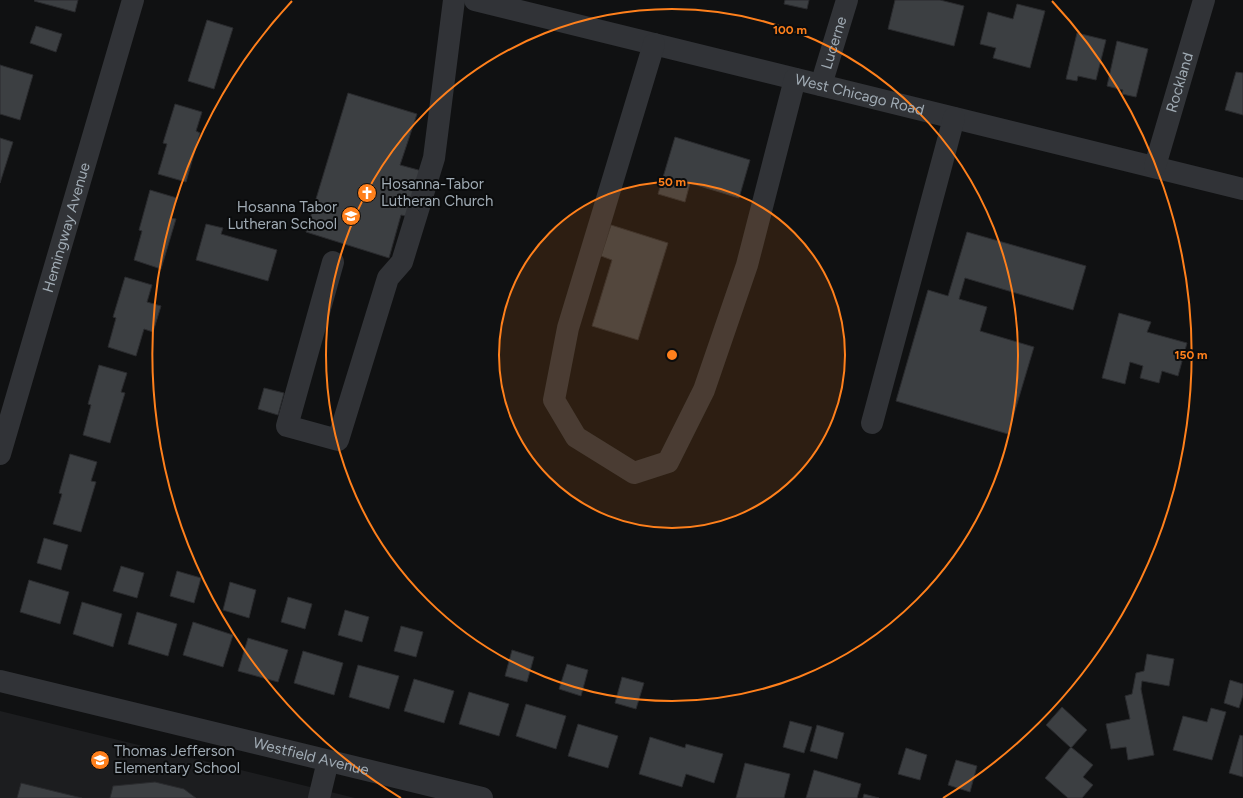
<svg xmlns="http://www.w3.org/2000/svg" width="1243" height="798" viewBox="0 0 1243 798" font-family="Figtree,sans-serif">
<style>
.built{fill:#1c1d1f}
.building{fill:#3c3f42;stroke:#2a2b2e}
.lines{fill:none;stroke-linecap:round;stroke-linejoin:round}
.minor{stroke:#313337;stroke-width:22}
.ring{fill:none;stroke:#ff801c;stroke-width:2}
.labels{text-anchor:middle;stroke-width:4;stroke-linejoin:round;paint-order:stroke}
.street-label{font-size:15px;fill:#a0abb4;stroke:#0b0c0d}
.poi-label{font-size:15px;fill:#a0abb4;stroke:#0b0c0d;text-anchor:start}
.centre{fill:#ff801c;stroke:#0b0c0d;stroke-width:2}
.ring-label{font-size:12px;text-anchor:middle;font-weight:bold;fill:#ff801c;stroke:#0b0c0d;stroke-width:4;stroke-linejoin:round;paint-order:stroke}
</style>
<rect width="100%" height="100%" fill="#101112"/>
<path class="built" d="M0 711 355 798H0Z"/>
<path class="building" d="M35 0H78L75 12 34 1Z
M785 0H809L807 9 784 4Z
M895 0H940L964 6 954 46 888 29Z
M1017 4 1045 11 1030 68 993 58 996 48 980 44 988 12 1013 19Z
M207 20 233 28 214 89 188 81Z
M36 26 62 34 56 52 30 43Z
M1077 33 1106 40 1096 80 1078 76 1077 81 1066 79Z
M1117 41 1148 49 1136 97 1122 94 1123 90 1107 86Z
M0 65 33 75 20 120 0 114Z
M1236 72 1243 73V115L1225 110Z
M348 93 417 114 400 165 422 171 410 217 401 215 389 258 306 232Z
M175 104 202 112 196 131 200 133 186 182 158 174 167 144 163 143Z
M675 137 750 160 739 198 690 183 685 202 658 194Z
M0 138 13 142 0 183Z
M150 190 177 198 171 218 176 219 161 269 134 260 142 231 139 230Z
M206 224 223 228 221 234 277 250 268 281 196 260Z
M611 225 668 243 638 340 592 326 612 260 601 256Z
M967 232 1086 266 1073 310 965 278 959 299 987 307 980 331 1034 347 1008 434 896 401 928 290 948 296Z
M125 277 152 285 147 302 161 306 153 332 144 329 136 356 108 347 116 318 113 317Z
M1119 313 1151 322 1147 332 1187 343 1178 376 1162 371 1159 383 1140 378 1143 366 1130 362 1125 384 1102 378Z
M99 365 127 373 121 392 125 393 110 443 83 435 91 405 88 404Z
M264 388 284 393 278 415 258 409Z
M70 454 97 462 91 481 96 482 81 532 53 524 62 494 59 493Z
M44 538 68 545 61 570 37 563Z
M121 566 144 573 137 598 113 591Z
M177 571 201 578 194 603 170 596Z
M29 580 69 592 60 624 20 612Z
M230 582 256 590 249 618 223 610Z
M288 597 312 604 305 629 281 622Z
M82 602 122 614 113 647 73 634Z
M345 610 369 617 362 642 338 635Z
M137 612 177 624 168 656 128 644Z
M193 622 233 635 223 667 183 655Z
M401 626 423 632 416 657 394 651Z
M248 638 288 650 278 682 238 671Z
M512 650 534 657 527 682 505 676Z
M303 651 343 663 334 695 294 683Z
M1147 654 1174 659 1169 686 1142 681 1141 689 1154 755 1128 760 1126 747 1111 749 1106 724 1130 719 1125 696 1132 694 1136 673 1144 671Z
M567 664 588 670 581 696 559 689Z
M358 665 399 676 389 709 349 697Z
M622 677 644 683 636 709 615 703Z
M414 679 454 691 444 723 404 711Z
M1230 680 1243 684V695L1239 708 1224 703Z
M469 692 509 704 499 736 459 724Z
M526 704 566 716 556 749 516 736Z
M1062 707 1087 730 1071 748 1046 725Z
M1211 708 1226 712 1212 760 1173 750 1183 716 1207 722Z
M790 721 812 727 804 753 783 747Z
M578 724 618 736 608 768 568 756Z
M817 725 844 733 837 759 810 751Z
M1240 735 1243 736V777L1229 773Z
M650 737 685 748 686 744 723 754 714 783 686 774 682 787 639 774Z
M1071 747 1093 765 1083 777 1093 785 1082 798H1068L1045 778Z
M906 748 927 755 920 780 898 774Z
M956 760 977 766 970 792 948 785Z
M745 763 790 774 784 798H736Z
M814 770 861 784 857 798H806Z
M155 782 184 789 196 798H110L113 786Z
M21 783 82 798H17Z
M864 794 879 798H863Z"/>
<g class="lines">
<g class="minor">
<path id="s1" d="M475 0 1243 189"/>
<path d="M654 44 568 328 554 400 576 437 634 473 668 462 704 390 747 265 795 79"/>
<path id="s2" d="M821 85 847 0"/>
<path id="s3" d="M1155 166 1204 0"/>
<path d="M333 262 287 426 338 440 388 278 402 262 434 158 454 0"/>
<path d="M872 423 954 118"/>
<path id="s4" d="M0 454 133 0"/>
<path id="s5" d="M0 681 482 798"/>
<path d="M319 798 328 761"/>
</g>
</g>
<circle cx="672" cy="355" r="173" fill="#ff801c" fill-opacity=".12"/>
<g class="ring">
<circle cx="672" cy="355" r="173"/>
<circle cx="672" cy="355" r="346"/>
<path d="M401 798A519 519 0 0 1 292 1M1052 1A519 519 0 0 1 943 798"/>
</g>
<defs>
<g id="church-disc" transform="scale(1)"><circle r="9.5" fill="#ff801c" stroke="#0b0c0d"/><path d="M-1.2-6h2.4v3.5h3.3v2.4h-3.3V6h-2.4V-.1h-3.3v-2.4h3.3Z" fill="#fff"/></g>
<g id="school-disc" transform="scale(1)"><circle r="9.5" fill="#ff801c" stroke="#0b0c0d"/><path d="M0-5L7-2L0 1L-7-2ZM-4 1L0 2.5L4 1V4Q0 6-4 4Z" fill="#fff"/></g>
</defs>
<g fill-rule="evenodd">
<use href="#church-disc" x="367" y="193"/>
<use href="#school-disc" x="351" y="216"/>
<use href="#school-disc" x="100" y="760"/>
</g>
<g class="labels">
<g class="street-label">
<text dy="5" stroke="none"><textPath href="#s2" startOffset="44">Lucerne</textPath></text>
<text dy="5" stroke="none"><textPath href="#s3" startOffset="87">Rockland</textPath></text>
<text dy="5" stroke="none"><textPath href="#s1" startOffset="396">West Chicago Road</textPath></text>
<text dy="5" stroke="none"><textPath href="#s4" startOffset="236">Hemingway Avenue</textPath></text>
<text dy="5" stroke="none"><textPath href="#s5" startOffset="320">Westfield Avenue</textPath></text>
</g>
<g class="poi-label">
<text x="381" y="189">Hosanna-Tabor<tspan x="381" dy="17">Lutheran Church</tspan></text>
<text x="337" y="212" text-anchor="end">Hosanna Tabor<tspan x="337" dy="17">Lutheran School</tspan></text>
<text x="114" y="756">Thomas Jefferson<tspan x="114" dy="17">Elementary School</tspan></text>
</g>
</g>
<circle cx="672" cy="355" r="6" class="centre"/>
<g class="ring-label">
<text x="790" y="34">100 m</text>
<text x="672" y="186">50 m</text>
<text x="1191" y="359">150 m</text>
</g>
</svg>
